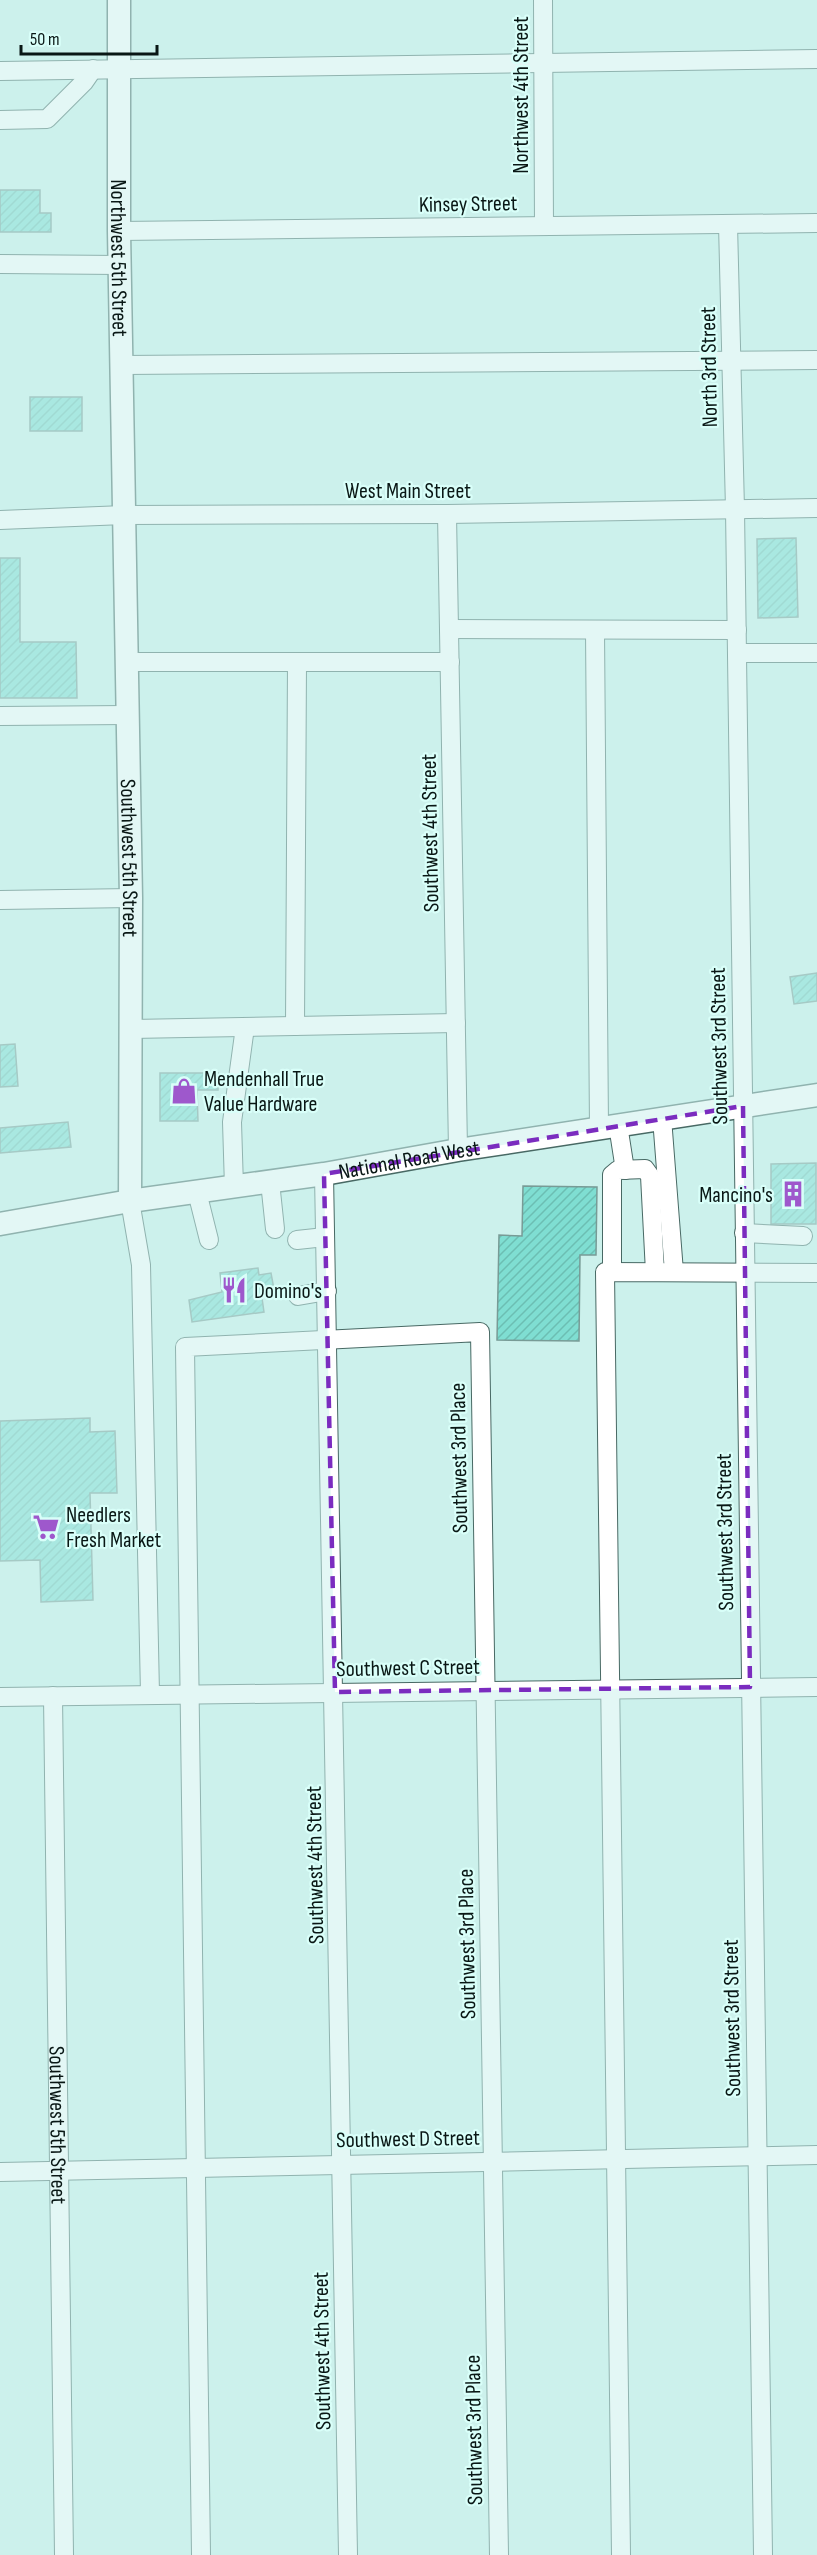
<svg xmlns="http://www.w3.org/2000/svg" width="817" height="2555" viewBox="0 0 817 2555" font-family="'Sofia Sans Condensed',sans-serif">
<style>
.building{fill:url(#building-hatch);stroke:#789b96;stroke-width:1.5}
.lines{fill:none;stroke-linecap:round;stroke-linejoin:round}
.minor-casing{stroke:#486964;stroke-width:20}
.major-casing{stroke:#486964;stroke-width:25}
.minor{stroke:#fff;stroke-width:18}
.major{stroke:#fff;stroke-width:22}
.marked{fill:none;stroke:#7b2cbf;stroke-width:4.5;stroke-dasharray:12 8;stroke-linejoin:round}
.labels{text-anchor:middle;stroke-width:4.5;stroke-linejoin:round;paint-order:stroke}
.street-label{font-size:22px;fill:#091715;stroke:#d9fff9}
.poi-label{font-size:22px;fill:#091715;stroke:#d9fff9;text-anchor:start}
</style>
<defs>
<pattern id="building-hatch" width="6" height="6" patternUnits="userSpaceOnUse" patternTransform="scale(1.5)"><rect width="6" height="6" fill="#7fded2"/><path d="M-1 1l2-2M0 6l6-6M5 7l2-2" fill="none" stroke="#6cbeb3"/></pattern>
</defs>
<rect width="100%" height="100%" fill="#ccf1ec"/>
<path class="building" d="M0 190H40V213H51V232H0Z
M30 397H82V431H30Z
M796 538 798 617 758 618 757 539Z
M0 558H20V642H76L77 698H0Z
M817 973V1001L794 1004 790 977Z
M15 1044 18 1086 0 1087V1045Z
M160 1073H218V1090H197L198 1121H160Z
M68 1122 71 1147 0 1153V1128Z
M816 1163V1224H771V1164Z
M523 1186 597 1187 596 1255H580L579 1341 497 1340 499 1235 522 1236Z
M258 1268 259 1275 271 1273 274 1289 261 1291 264 1312 192 1322 189 1300 222 1292 220 1273Z
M90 1418V1432L115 1431 117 1493H90L93 1600 41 1602 40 1560 0 1561V1421Z"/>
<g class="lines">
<g class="minor-casing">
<g id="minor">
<path d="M543 0 544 226"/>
<path d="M0 71 817 59"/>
<path d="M0 120 47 119 84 82 93 69"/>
<path d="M728 224 735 509 763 2555"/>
<path d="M119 231 817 223"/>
<path d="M0 264 120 265"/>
<path d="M122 365 817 360"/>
<path d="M447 514 458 1150"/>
<path d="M0 520 124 515 447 514 817 508"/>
<path d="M449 629 737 630"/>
<path d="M595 630 599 1128"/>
<path d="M737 653H817"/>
<path d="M126 662H450"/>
<path d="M0 716 128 715"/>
<path d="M0 900 131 898"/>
<path d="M295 1026 297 662"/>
<path d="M131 1029 456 1023"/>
<path d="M662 1118 674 1272"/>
<path d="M618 1125 625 1170"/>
<path d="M324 1174 348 2555"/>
<path d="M270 1182 275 1229"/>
<path d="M234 1187 232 1122 245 1027"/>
<path d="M197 1192 209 1240"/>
<path d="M130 1201 141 1265 150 1694"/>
<path d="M744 1233 803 1236"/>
<path d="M297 1240 325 1237"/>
<path d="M612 1272V1175L618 1170 645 1169 650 1176 655 1272"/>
<path d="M298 1296 327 1291"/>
<path id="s1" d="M53 1696 64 2555"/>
<path d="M0 1697 817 1687"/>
<path d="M0 2172 817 2155"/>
<path d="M201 2555 185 1347 480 1332 499 2555"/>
<path d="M621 2555 605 1272 817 1273"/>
</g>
</g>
<g class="major-casing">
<g id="major">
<path id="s2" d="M119 0V231L131 898 130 1201"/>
<path id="s3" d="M0 1224 130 1201 324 1174 458 1150 817 1095"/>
</g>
</g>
<use href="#minor" class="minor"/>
<use href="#major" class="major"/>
</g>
<path d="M0 0H817V2555H0ZM743 1106 750 1687 335 1692 324 1174Z" fill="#ccf1ec" fill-opacity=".55" fill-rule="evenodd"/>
<path class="marked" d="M743 1106 750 1687 335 1692 324 1174Z"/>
<defs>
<g id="shop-bare" transform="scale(2.07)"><path d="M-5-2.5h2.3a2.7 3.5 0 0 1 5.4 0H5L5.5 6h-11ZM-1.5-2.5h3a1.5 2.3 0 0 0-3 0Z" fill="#9e58cc" stroke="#d9fff9" stroke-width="2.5" paint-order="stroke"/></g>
<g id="building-bare" transform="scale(2.07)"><path d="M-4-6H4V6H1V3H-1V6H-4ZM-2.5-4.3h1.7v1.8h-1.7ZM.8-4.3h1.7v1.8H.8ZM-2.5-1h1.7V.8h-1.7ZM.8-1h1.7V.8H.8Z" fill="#9e58cc" stroke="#d9fff9" stroke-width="2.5" paint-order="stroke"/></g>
<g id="restaurant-bare" transform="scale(2.07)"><path d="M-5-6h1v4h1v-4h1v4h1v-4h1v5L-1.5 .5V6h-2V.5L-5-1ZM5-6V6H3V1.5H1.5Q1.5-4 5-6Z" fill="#9e58cc" stroke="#d9fff9" stroke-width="2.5" paint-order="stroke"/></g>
<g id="supermarket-bare" transform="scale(2.07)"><path d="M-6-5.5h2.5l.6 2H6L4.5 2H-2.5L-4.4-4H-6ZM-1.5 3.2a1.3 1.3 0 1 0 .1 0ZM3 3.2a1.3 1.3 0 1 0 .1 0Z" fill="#9e58cc" stroke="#d9fff9" stroke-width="2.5" paint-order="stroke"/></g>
</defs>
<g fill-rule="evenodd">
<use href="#shop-bare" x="184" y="1091"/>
<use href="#building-bare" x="793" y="1194"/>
<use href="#restaurant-bare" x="234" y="1290"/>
<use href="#supermarket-bare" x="46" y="1527"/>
</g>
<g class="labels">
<g class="street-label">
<text transform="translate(520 95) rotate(-90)" y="8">Northwest 4th Street</text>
<text transform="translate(468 203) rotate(-1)" y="8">Kinsey Street</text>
<text dy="8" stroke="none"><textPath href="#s2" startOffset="258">Northwest 5th Street</textPath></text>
<text transform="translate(708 367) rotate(-91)" y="8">North 3rd Street</text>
<text x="408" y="498">West Main Street</text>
<text transform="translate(429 833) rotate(-91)" y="8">Southwest 4th Street</text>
<text dy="8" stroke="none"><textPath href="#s2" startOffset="858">Southwest 5th Street</textPath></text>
<text transform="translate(718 1046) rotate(-91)" y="8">Southwest 3rd Street</text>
<text dy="8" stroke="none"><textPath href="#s3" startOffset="414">National Road West</textPath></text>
<text transform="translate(458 1458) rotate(-91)" y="8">Southwest 3rd Place</text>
<text transform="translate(724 1532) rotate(-91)" y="8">Southwest 3rd Street</text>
<text transform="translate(408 1667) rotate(-1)" y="8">Southwest C Street</text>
<text transform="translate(314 1865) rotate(-91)" y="8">Southwest 4th Street</text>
<text transform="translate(466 1944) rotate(-91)" y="8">Southwest 3rd Place</text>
<text transform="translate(731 2018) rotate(-91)" y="8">Southwest 3rd Street</text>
<text dy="8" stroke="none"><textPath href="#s1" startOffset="429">Southwest 5th Street</textPath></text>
<text transform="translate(408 2138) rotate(-1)" y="8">Southwest D Street</text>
<text transform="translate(321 2351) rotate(-91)" y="8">Southwest 4th Street</text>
<text transform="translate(473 2430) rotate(-91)" y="8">Southwest 3rd Place</text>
</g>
<g class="poi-label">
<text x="204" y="1086">Mendenhall True<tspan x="204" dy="25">Value Hardware</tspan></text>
<text x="773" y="1202" text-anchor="end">Mancino's</text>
<text x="254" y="1298">Domino's</text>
<text x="66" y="1522">Needlers<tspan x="66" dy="25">Fresh Market</tspan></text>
</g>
</g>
<path d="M21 45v9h136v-9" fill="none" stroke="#091715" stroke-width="3"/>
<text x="30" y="45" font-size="18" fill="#091715" stroke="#d9fff9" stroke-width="4.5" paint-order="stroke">50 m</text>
</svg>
